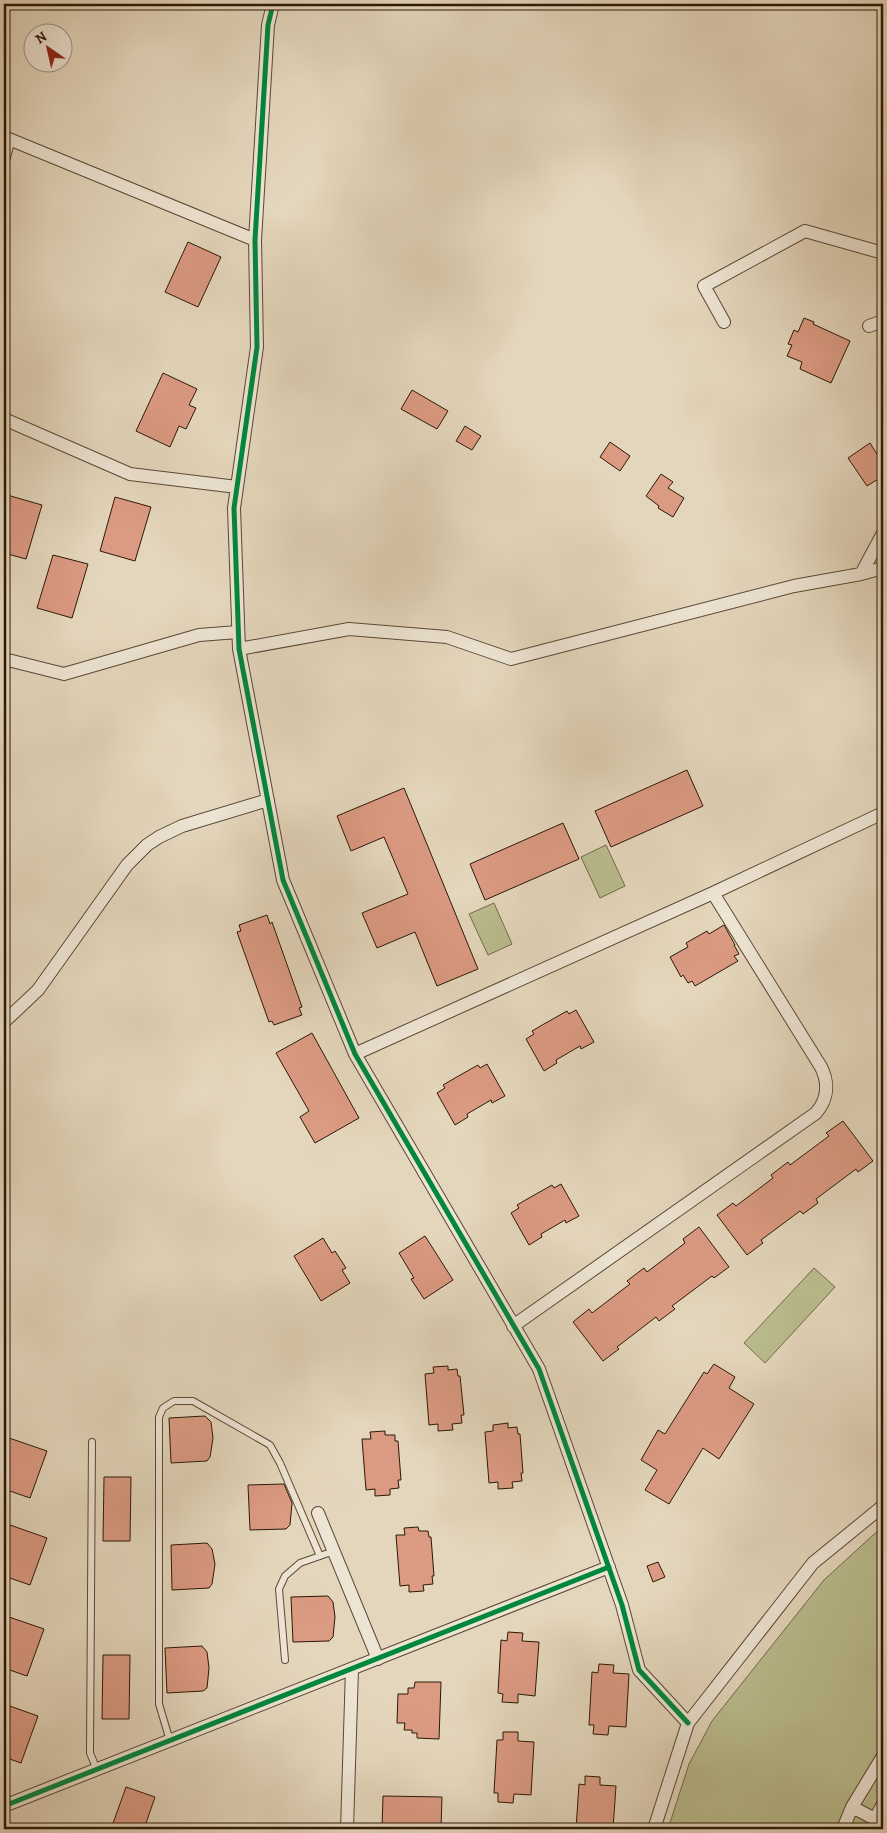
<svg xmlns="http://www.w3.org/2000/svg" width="887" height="1833" viewBox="0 0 887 1833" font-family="Alegreya,serif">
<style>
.green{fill:#babc8d;stroke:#736a4a}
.building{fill:#db9a82;stroke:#2c1806}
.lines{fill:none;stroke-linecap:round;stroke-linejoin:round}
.service-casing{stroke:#5a4834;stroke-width:8}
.minor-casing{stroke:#5a4834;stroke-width:14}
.service{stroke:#ede4d3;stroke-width:6}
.minor{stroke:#ede4d3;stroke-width:12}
.cycleway-casing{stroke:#ede4d3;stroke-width:8}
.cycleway{stroke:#00873e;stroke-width:5}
</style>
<rect width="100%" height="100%" fill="#e4d6bc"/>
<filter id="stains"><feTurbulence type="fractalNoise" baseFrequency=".004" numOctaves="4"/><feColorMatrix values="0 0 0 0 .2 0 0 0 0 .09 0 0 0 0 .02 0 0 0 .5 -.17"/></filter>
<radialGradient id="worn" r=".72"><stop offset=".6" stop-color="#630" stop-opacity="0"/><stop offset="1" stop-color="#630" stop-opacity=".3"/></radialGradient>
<path class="green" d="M606 845 625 886 600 898 581 857Z
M494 903 512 944 488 955 469 914Z
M814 1268 835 1287 765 1363 744 1343Z
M883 1526V1829H668L689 1764 712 1721 824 1580Z"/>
<path class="building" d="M188 242 221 257 198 307 165 292Z
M804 318 814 322 813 324 850 341 831 383 800 369 802 362 787 356 792 345 788 344 794 330 798 332Z
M163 373 197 389 189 405 196 408 186 429 179 426 170 447 136 431Z
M412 390 448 411 437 429 401 409Z
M465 426 481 436 472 450 456 441Z
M610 442 630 456 620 471 600 457Z
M870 443 883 464V476L867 486 848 458Z
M661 474 673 482 668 488 684 498 673 517 658 508 659 506 646 496Z
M7 495 42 505 26 559 4 553V524L7 513 4 512V505Z
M115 497 151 507 135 561 100 551Z
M53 555 88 564 72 618 37 608Z
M687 770 703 806 611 847 595 811Z
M404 788 478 969 437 986 415 932 377 948 362 913 408 894 384 837 351 851 337 816Z
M563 823 579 859 485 900 470 864Z
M267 915 270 924 272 922 302 1007 299 1008 302 1015 274 1025 272 1021 269 1022 237 932 241 931 239 925Z
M724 925 735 945H734L739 954 734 956 738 961 695 986 692 981 688 983 683 975 681 977 670 957 688 947 686 943 707 931 709 934Z
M576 1010 594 1042 581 1049 580 1046 556 1060 557 1063 544 1071 526 1039 534 1034 532 1031 544 1024 567 1011 569 1014Z
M312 1033 359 1118 315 1143 300 1117 309 1111 276 1053Z
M487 1064 505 1096 492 1103 491 1100 467 1114 468 1117 455 1125 437 1093 445 1088 443 1085 455 1078 478 1065 480 1068Z
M843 1121 873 1161 858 1172 856 1169 816 1199 818 1203 803 1214 800 1211 761 1240 763 1243 747 1255 717 1215 733 1203 736 1206 773 1178 771 1175 788 1162 790 1165 829 1136 826 1133Z
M561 1184 579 1216 566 1223 565 1220 541 1234 542 1237 529 1245 511 1213 519 1208 517 1205 529 1198 552 1185 554 1188Z
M699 1227 729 1267 714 1278 712 1276 672 1306 675 1309 659 1321 656 1317 617 1347 619 1349 603 1361 573 1322 589 1309 592 1313 630 1284 627 1281 644 1268 647 1272 685 1243 683 1239Z
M425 1236 453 1280 424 1299 411 1279 414 1278 399 1253Z
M323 1238 332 1253 335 1251 346 1268 342 1270 350 1283 321 1301 294 1256Z
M714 1364 735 1377 729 1388 754 1404 719 1459 703 1448 669 1504 645 1490 657 1470 641 1460 658 1430 665 1434 704 1372 707 1374Z
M448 1366V1370L457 1369 458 1376H460L464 1415H461L462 1423 452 1424 453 1430 438 1431V1424L429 1425 425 1374 434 1373 433 1367Z
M205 1416 211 1422 213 1438 210 1457 207 1461 171 1463 169 1418Z
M508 1423V1428L517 1427 518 1434H520L523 1473H521L522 1481 512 1482 513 1488 498 1489V1482L489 1483 485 1432 493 1431V1425Z
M385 1431V1435H395V1441H398L401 1480H398L399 1488 390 1489V1495L375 1496V1489L366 1490 362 1439H371L370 1432Z
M9 1438 47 1451 30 1498 4 1489V1454Z
M104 1477H131L130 1541H103Z
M284 1484 292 1503 290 1525 286 1529 250 1530 248 1485Z
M10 1525 47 1538 30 1585 4 1576V1541Z
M418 1527 419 1531H428L429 1537H431L434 1576H432L433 1584 423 1585 424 1591 409 1592V1585L400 1586 396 1535H405L404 1528Z
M207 1543 212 1549 215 1564 212 1584 209 1588 172 1590 171 1545Z
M658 1562 665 1577 653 1582 647 1566Z
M328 1596 333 1602 335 1617 333 1637 329 1641 293 1642 291 1597Z
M6 1616 44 1629 27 1676 4 1668V1624Z
M508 1632 523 1633 522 1641 539 1642 535 1696 518 1694V1703L502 1702 503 1694 498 1693 501 1640 507 1641Z
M202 1646 207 1652 209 1668 207 1688 203 1691 167 1693 165 1648Z
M103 1655H130L129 1719H102Z
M599 1664 614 1665 613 1673 629 1674 626 1727 609 1726 608 1735 593 1734 594 1725H589L592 1672 598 1673Z
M415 1682H441L439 1739 417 1738V1733H412V1730H404L405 1723H397L398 1694H408V1688H414Z
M4 1704 38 1716 21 1763 4 1757Z
M503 1732H518V1741L534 1742 531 1795 514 1794 513 1803 498 1802V1793H494L497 1740H503Z
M585 1776 600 1777V1785L616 1786 613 1829H576L579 1784 585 1785Z
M126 1787 155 1797 144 1829H111Z
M383 1796 442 1797 441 1829H382Z"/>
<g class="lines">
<g class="service-casing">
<path id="service" d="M92 1442 90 1753 97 1770
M285 1660 279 1589 285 1576 300 1563 334 1551
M170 1741 159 1704V1417L163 1408 174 1401H193L270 1445 280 1463 320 1556"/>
</g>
<g class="minor-casing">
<path id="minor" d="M273 4 268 25 255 240 257 347 234 508 239 649 283 880 355 1054 539 1369 622 1605 639 1670 688 1723
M4 137 255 240
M4 157 9 139
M724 322 704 286 805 231 883 253
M869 326 883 321
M4 419 130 474 237 487
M883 533 861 574 883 568
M239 649 349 629 447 637 511 659 794 586 861 574
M4 659 64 674 199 635 238 632
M4 1022 38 990 127 865 147 845 159 837 182 826 268 800
M355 1054 713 893 883 813
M513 1326 816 1113C828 1099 829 1083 821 1067L713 893
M318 1513 378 1659
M4 1806 609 1567
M852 1807 875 1819 883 1828
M875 1819 883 1804
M347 1829 352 1669
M654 1829 688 1723 813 1563 883 1506
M843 1829 852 1807 883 1756"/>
</g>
<use href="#service" class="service"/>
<use href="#minor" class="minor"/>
<g class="cycleway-casing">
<path id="cycleway" d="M273 4 268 25 255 240 257 347 234 508 239 649 283 880 355 1054 539 1369 622 1605 639 1670 688 1723
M4 1806 609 1567"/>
</g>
<use href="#cycleway" class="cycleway"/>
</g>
<rect width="887" height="1833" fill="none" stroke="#e4d6bc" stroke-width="20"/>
<rect x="5" y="5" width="877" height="1823" fill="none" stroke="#2c1806" stroke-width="2.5"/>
<rect x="10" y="10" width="867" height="1813" fill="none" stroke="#2c1806"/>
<g transform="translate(48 48) rotate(326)"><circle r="24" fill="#ede4d3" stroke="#a09281"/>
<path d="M0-4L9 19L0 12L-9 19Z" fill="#8f2418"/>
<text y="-8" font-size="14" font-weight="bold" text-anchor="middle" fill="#2c1806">N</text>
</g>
<rect width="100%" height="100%" filter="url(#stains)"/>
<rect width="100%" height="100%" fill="url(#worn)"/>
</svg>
